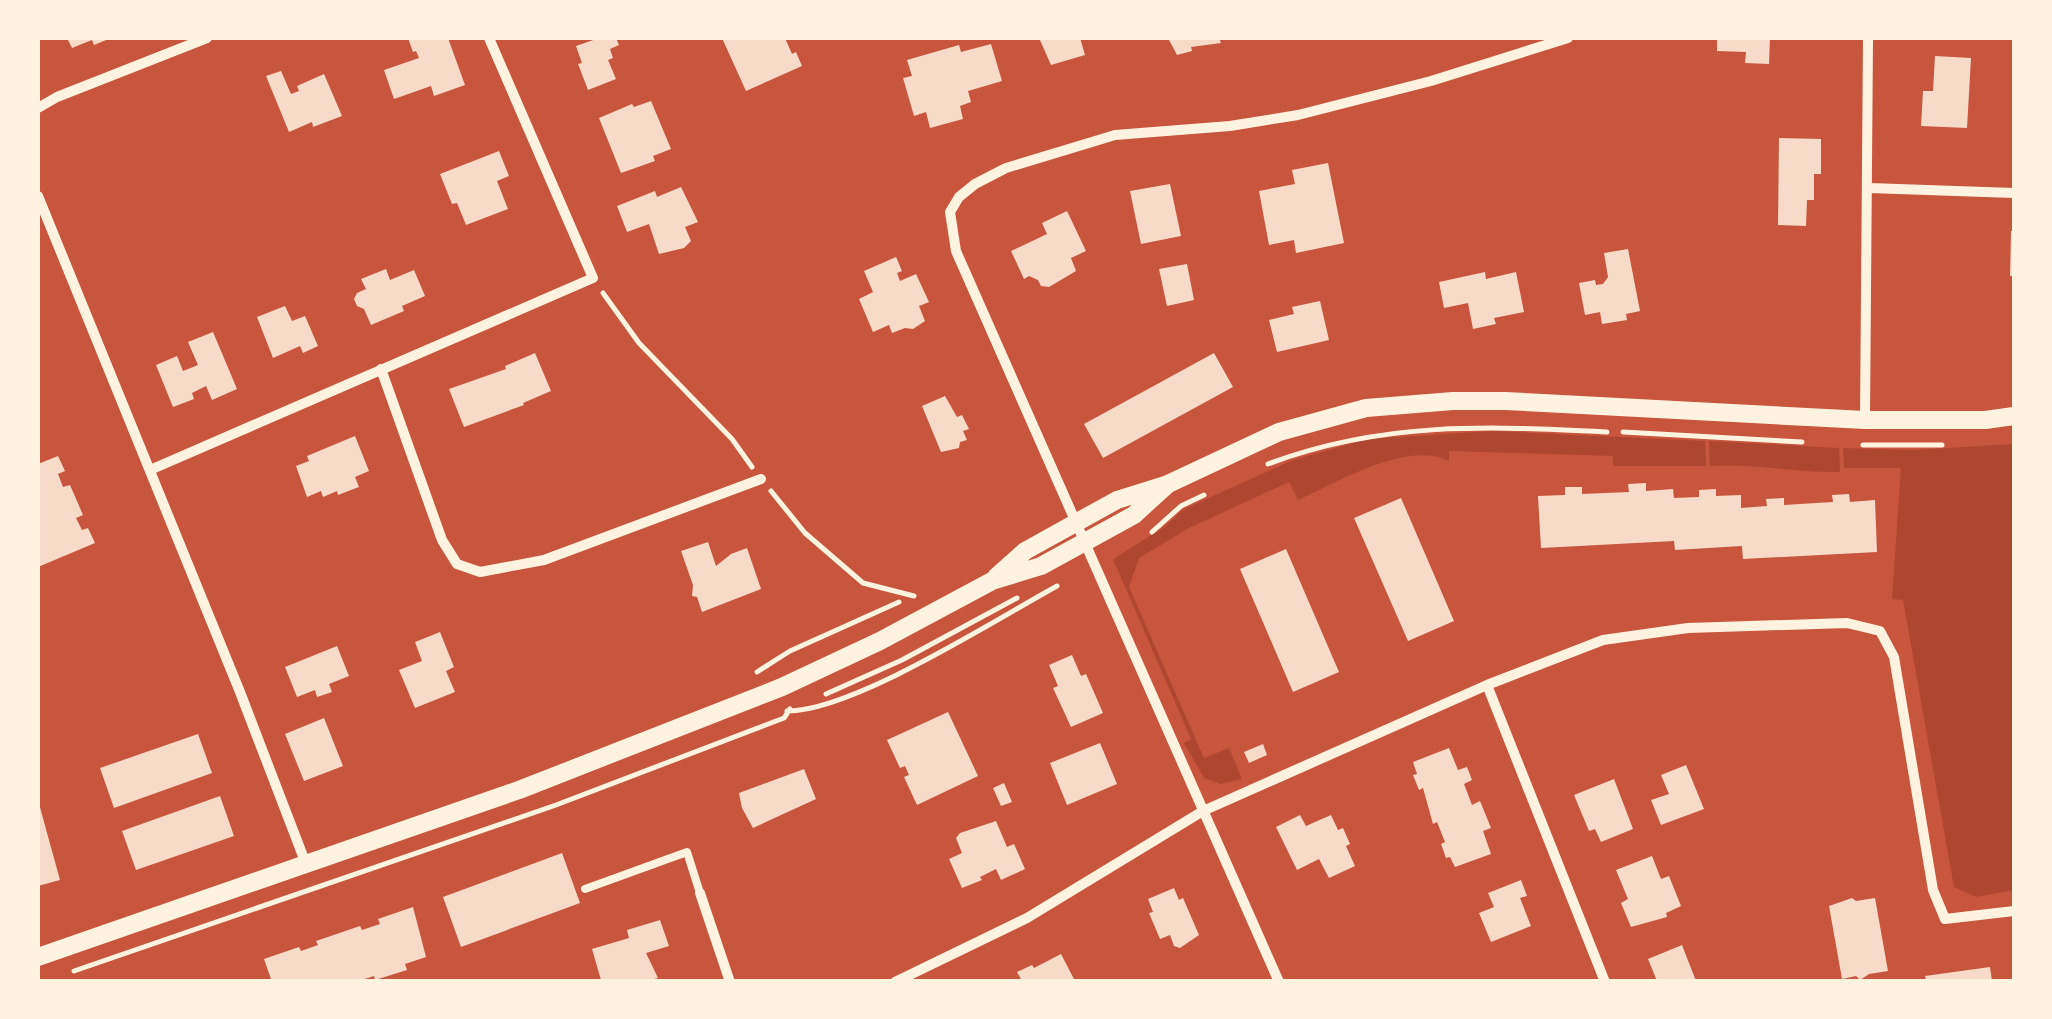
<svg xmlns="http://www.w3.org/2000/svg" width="2052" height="1019" viewBox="0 0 2052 1019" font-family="'DejaVu Sans',sans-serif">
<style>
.green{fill:#ae4732}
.building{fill:#f7dbc8}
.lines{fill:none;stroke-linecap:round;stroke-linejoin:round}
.path{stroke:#fff3e0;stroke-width:5}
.service{stroke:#fff3e0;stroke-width:8}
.minor{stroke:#fff3e0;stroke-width:10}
.tertiary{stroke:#fff3e0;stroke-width:18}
</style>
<rect width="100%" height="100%" fill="#c8553d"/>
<path class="green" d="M1492 431 1705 441 1706 466H1613V456L1449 451V461C1407 440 1338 482 1298 500L1289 482 1189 528 1139 558 1129 587 1204 758 1229 748 1242 779 1221 784 1204 778 1184 743 1191 739 1113 559 1163 528 1184 509 1293 460 1368 439Z
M1709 441 1839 448 1840 472C1796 473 1754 463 1710 466Z
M2014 444V890L1976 897 1954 887 1903 600 1892 599 1901 468H1844L1843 448 1913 450Z"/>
<path class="building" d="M67 38H111L94 45 92 40 72 48Z
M408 38H448L465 85 434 96 431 86 394 99 384 70 419 58 416 51 413 52Z
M599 38H616L619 45 610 49 613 58 608 60 616 79 588 90 578 64 582 63 576 46Z
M722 38H785L792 54 796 52 802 66 746 91Z
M1039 38H1080L1085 55 1051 65Z
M1168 38H1219L1221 43 1191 47 1192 51 1177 55Z
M1717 38H1770L1769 64 1745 63 1746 52 1717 51Z
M991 44 1002 81 968 91 971 102 960 106 963 119 930 128 926 112 914 116 903 78 912 76 907 60 959 45 961 52Z
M1935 56 1971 58 1967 128 1921 126 1923 91H1933Z
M281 71 291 94 299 91 297 86 324 74 342 116 313 127 312 122 289 132 266 76Z
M651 101 671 149 653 156 655 161 621 173 599 118 632 104 634 107Z
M1779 138 1821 139V174H1814V200H1807L1806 226 1778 225Z
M499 151 509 176 497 181 508 209 466 225 457 203 452 204 440 174Z
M1328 163 1344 243 1296 253 1294 240 1269 245 1259 191 1295 184 1292 170Z
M1170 184 1181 236 1141 244 1130 191Z
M681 187 698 222 685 227 691 241 684 248 659 254 649 224 627 232 617 206 655 191 657 197Z
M1067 211 1086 251 1071 258 1076 271 1049 287 1041 286 1038 280 1029 276 1024 279 1011 251 1047 234 1042 223Z
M2011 231H2014V276H2010Z
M1628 249 1640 311 1626 314 1627 320 1602 324 1600 312 1585 315 1579 283 1595 280 1596 285 1603 284 1608 277 1604 253Z
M896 257 902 271 897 273 900 281 916 274 929 302 919 306 925 321 913 329 905 328 892 333 889 325 873 332 859 299 873 292 864 271Z
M1187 264 1194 300 1167 306 1159 269Z
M386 269 390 280 414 270 425 296 402 306 404 311 371 325 364 309 357 306 354 299 357 293 366 289 361 279Z
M1485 272 1486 279 1516 272 1524 312 1494 318 1496 324 1473 329 1468 303 1444 308 1439 282Z
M1320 301 1329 340 1277 352 1269 320 1294 314 1292 307Z
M285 306 292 321 305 316 318 346 303 353 300 346 273 358 257 317Z
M213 332 237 389 212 400 206 386 192 393 194 399 173 407 156 365 177 356 183 371 198 365 188 342Z
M535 353 551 391 523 403 524 405 464 427 449 389 506 369 505 366Z
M1214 353 1233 387 1103 458 1084 424Z
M945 396 957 417 962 415 969 429 963 431 967 440 960 442 959 448 941 452 922 406Z
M355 436 369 471 355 477 359 487 338 495 337 491 323 497 321 491 307 497 296 466 309 461 307 456Z
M58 456 65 471 58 474 63 487 70 485 83 515 76 518 82 530 88 528 95 543 38 567V464Z
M1646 483V491L1673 489 1674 498 1699 497V490L1716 489V496L1741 495V508L1767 506 1766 499 1784 498V505L1833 502 1832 495 1849 494 1850 502 1875 500 1877 552 1743 559 1742 546 1675 550 1674 541 1541 548 1538 496 1565 495V487H1582V494L1629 492 1628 484Z
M1401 498 1454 621 1408 641 1354 518Z
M708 542 716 566 731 554 747 548 761 589 702 612 697 597 692 596 693 585 681 551Z
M1286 549 1339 672 1293 692 1240 569Z
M440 632 454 667 446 671 455 692 415 708 399 670 422 661 415 642Z
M337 646 349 676 329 684 332 692 317 697 315 690 297 697 285 667Z
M1072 655 1081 676 1086 674 1103 713 1071 727 1053 688 1058 686 1049 665Z
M948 712 978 776 917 805 904 777 909 775 905 766 900 768 887 740Z
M324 718 343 766 304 781 285 734Z
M198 734 212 773 114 808 100 768Z
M1100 743 1117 784 1067 805 1050 763Z
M1263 744 1267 755 1249 763 1244 752Z
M1449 748 1458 770 1467 767 1472 780 1464 784 1472 805 1480 801 1491 828 1483 831 1491 854 1455 867 1450 857 1446 858 1441 844 1445 842 1437 822 1433 824 1423 788 1419 790 1413 775 1417 774 1413 762Z
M1686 765 1704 809 1661 825 1651 800 1669 794 1661 775Z
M804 769 816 799 753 828 742 808 739 793Z
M1614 779 1633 829 1601 842 1595 829 1589 831 1574 795Z
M1004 783 1012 802 1001 806 993 788Z
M220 796 234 836 136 870 122 831Z
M38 800 60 880 38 886Z
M1300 815 1306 826 1331 815 1338 830 1343 828 1350 844 1346 846 1355 866 1329 878 1319 859 1297 870 1276 827Z
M996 821 1007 847 1014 844 1025 869 1001 880 996 869 980 877 982 880 962 888 949 859 962 853 956 838 960 833Z
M562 853 580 903 461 947 443 897Z
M1652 856 1661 879 1669 876 1681 906 1666 913 1667 917 1631 927 1621 903 1628 899 1616 870Z
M1521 880 1527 896 1520 898 1531 926 1491 942 1479 913 1494 907 1488 893Z
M1174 888 1179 900 1183 898 1199 935 1180 948 1174 946 1170 935 1160 939 1149 913 1153 912 1148 899Z
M1852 898 1856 901 1875 898 1888 971 1869 974 1860 980 1856 976 1842 979 1829 906Z
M413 907 426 957 405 964 407 970 375 980 374 976 358 981 272 982 264 959 299 947 301 951 318 945 316 941 360 926 362 930 380 924 378 919Z
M660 920 669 946 646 953 658 978 646 981 601 980 592 949 629 938 627 930Z
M1682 945 1696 981H1657L1648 959Z
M1061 954 1075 981H1022L1017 972 1032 965 1034 968Z
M1990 967 1992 981H1926L1925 976Z"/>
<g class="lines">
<path class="path" d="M603 293 639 343 732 439 752 467
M1623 432 1802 442
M1863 445H1942
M1268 464C1382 421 1488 426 1607 432
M771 491 805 533 863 583 914 596
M1152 532 1181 506 1204 495
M757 672 790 651 899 602
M826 694 902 660 1017 598
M787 711C853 711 995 620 1057 586
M74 971 556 805 784 718 790 709"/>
<path class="service" d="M585 889 687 852 700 893"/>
<path class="minor" d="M38 108 57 97 207 38
M1869 188 2014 193
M38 196 240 692 306 864
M381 369 442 540 457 564 480 572 544 560 761 479
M1865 420 1868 38
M150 470 593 278 489 38
M1487 685 1605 982
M700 893 730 982
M895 982 1027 918 1203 811 1487 685 1603 640 1688 628 1847 623 1880 631 1894 657 1933 890 1945 919 2014 911
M1279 982 956 251 950 212 959 197 975 184 1006 168 1115 135 1230 126 1298 115 1431 81 1568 38"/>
<path class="tertiary" d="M996 577 1025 551 1117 500 1168 484 1279 432 1366 408 1453 401H1505L1865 420H1985L2014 416
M38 957 519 790 782 687 880 641 992 581 1041 566 1134 515 1168 484"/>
</g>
<rect width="2052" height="1019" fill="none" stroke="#fff3e0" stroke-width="80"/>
</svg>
